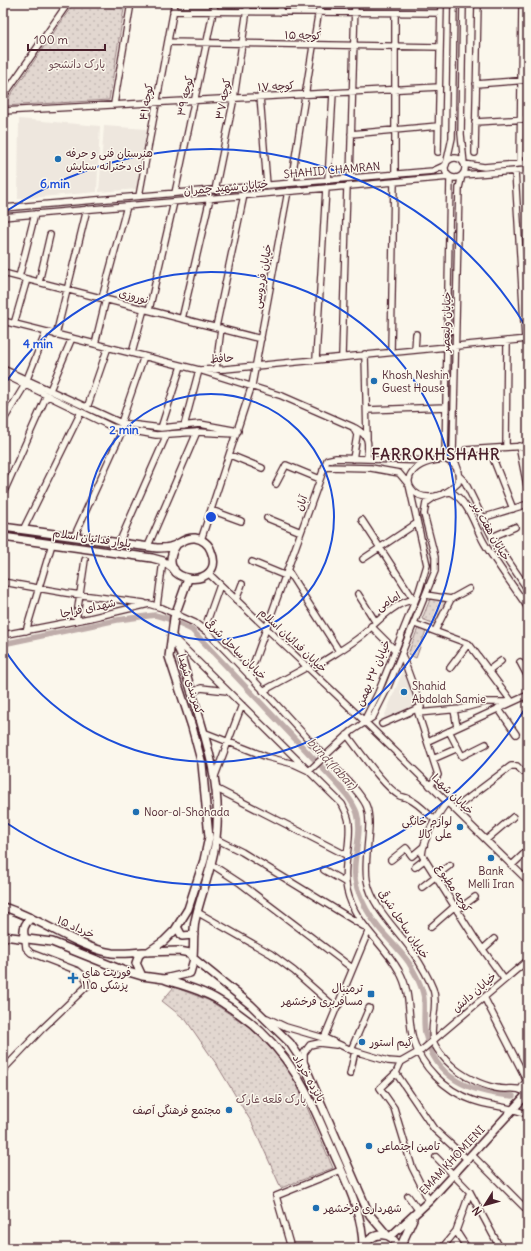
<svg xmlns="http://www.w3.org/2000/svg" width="531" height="1251" viewBox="0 0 531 1251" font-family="Delius,'Playpen Sans Arabic',sans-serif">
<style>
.built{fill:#eee7de}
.park{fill:url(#park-dots);stroke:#967b7e}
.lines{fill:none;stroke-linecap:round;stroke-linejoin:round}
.canal{stroke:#bfadaa;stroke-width:5.5}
.minor-casing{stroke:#4a1f2b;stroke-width:8}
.major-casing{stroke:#4a1f2b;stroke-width:10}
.minor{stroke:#fbf7ec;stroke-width:5.5}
.major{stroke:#fbf7ec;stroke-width:7}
.ring{fill:none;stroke:#1d4ed8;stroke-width:2}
.poi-dot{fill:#1f6fb2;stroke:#fbf7ec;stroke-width:1.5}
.labels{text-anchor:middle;stroke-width:3;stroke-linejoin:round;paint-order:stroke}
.street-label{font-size:11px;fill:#4a1f2b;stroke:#fbf7ec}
.park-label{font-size:11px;fill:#704d54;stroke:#fbf7ec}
.poi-label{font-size:11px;fill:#4a1f2b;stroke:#fbf7ec;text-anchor:start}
.water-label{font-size:12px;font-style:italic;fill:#6d4a51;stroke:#fbf7ec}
.district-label{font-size:15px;font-weight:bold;letter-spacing:1px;fill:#4a1f2b;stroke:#fbf7ec}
.centre{fill:#1d4ed8;stroke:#fbf7ec;stroke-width:2}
.ring-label{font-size:12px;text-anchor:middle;font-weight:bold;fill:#1d4ed8;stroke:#fbf7ec;stroke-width:3;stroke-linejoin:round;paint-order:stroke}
</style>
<defs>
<pattern id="park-dots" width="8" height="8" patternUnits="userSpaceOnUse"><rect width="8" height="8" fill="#e2d7d0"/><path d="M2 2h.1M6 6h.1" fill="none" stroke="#c3b8b3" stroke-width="1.8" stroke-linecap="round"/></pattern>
</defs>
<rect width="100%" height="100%" fill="#fbf7ec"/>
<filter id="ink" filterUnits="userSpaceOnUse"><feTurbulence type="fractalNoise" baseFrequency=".025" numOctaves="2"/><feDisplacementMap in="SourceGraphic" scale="8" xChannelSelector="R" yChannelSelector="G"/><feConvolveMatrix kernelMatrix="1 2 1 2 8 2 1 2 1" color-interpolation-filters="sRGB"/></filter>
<g filter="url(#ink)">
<path class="built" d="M19 119 100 126 97 192 18 199Z
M104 126 147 129 138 189 99 192Z
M404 668 419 706 382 722Z"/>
<path class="park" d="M74 3H125L109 100 3 106Z
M431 597 447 601 435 624 422 619Z
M418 628 426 631 416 658 408 654Z
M174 987 210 1001 251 1028 282 1060 297 1084 333 1168 281 1188 252 1123 217 1065 186 1020 162 1001Z"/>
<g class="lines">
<path class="canal" d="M3 644 117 620 155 615 169 619 192 630 330 776C340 787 352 799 357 813 364 836 349 863 357 888 362 902 370 917 379 928 389 940 400 950 409 963 415 973 423 988 424 999 425 1010 423 1022 425 1033 435 1080 470 1092 513 1096"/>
<g class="minor-casing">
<path id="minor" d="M463 3 461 134 464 164 484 167 528 163
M173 11 440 13
M280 12 281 3
M168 42 439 47
M476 84 528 80
M260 96 267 185
M3 97 68 3
M114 104 131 3
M3 111 439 87
M475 122 528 119
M351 134 438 126
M438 152 441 3
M475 153 478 3
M445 168a10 10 0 1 1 20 0a10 10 0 1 1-20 0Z
M520 163 522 3
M515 171 525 339
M395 174V13
M350 178 355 3
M328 180 333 93
M291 183 320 3
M215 190 234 98 248 3
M175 193 215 3
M139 196 175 3
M3 208 433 171 446 165 452 138 454 3
M3 217 450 177 445 459
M3 273 261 339
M19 277 35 214
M39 282 50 235
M102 298 127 206
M149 310 174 202
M182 319 210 198
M3 321 199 370 225 369 528 339
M14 324 27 279
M216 327 244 195
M56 335 87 209
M95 344 106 299
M415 350 416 334
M391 352 394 182
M132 353 144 309
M365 354 367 438
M342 356 347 186
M316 359 326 188
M3 369 121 423 161 428 200 424 238 431
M216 369 221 328
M3 374 112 427 156 435 197 432 236 434
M27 379 46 332
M50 390 72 338
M87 408 108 347
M367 410 446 407
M3 421 25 385
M121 423 144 356
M184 426 199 370 282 396 353 427 357 435 353 459
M161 428 181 366
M355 428C371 437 368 443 367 459
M519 446 528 491
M506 447 507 341
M466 450 528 446
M230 455 262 468
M445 459C456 464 460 470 458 483 419 523 377 466 445 459Z
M494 461 513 509
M458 469 453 455 459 188 462 175 528 170
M323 470 326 467 371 468 399 473 409 485 427 565 419 591 378 693 364 721
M459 476 465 482 492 537 528 590
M276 484 286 465 320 479
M444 493 451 492C470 502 475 529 486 546 499 567 514 587 528 608
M3 494 47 395
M211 510 241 521
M267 518 301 532
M482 518 528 504
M23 530 81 412
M74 537 123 429
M492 537 515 527
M201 540 252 385 288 191
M119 543 167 434
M148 546 197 432
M363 559 417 523
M252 562 286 576
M288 571 339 651
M208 573 360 717 528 881
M3 582 66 593 144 603
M358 594 375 621
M426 595 451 599 469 589
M236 600 242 584
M157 606 163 561
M76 621 85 560
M415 624 469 644 512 702
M371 626 395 650
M204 630 220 585
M26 631 52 544
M435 631 451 599
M3 635 90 618 149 604 162 608 195 623 207 632C247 671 284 713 322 754 335 769 357 787 366 805 374 823 363 858 367 880 372 908 397 929 412 951 420 963 428 976 433 989 439 1005 429 1027 433 1040 435 1048 445 1060 451 1065 462 1076 481 1085 496 1088 510 1091 516 1085 528 1094
M174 638 342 804C345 810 349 817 349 824 351 846 342 867 347 890 355 925 383 942 399 971 412 993 407 1016 413 1039 421 1067 446 1091 472 1100 490 1107 511 1106 528 1115
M402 655 421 707 418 713 438 775 430 786
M520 662 528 677
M316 666C332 655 355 643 368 630 380 619 397 601 414 600L362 520
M450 668 468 644
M489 670 501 661
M249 676 327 460 336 458 429 461
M263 691 307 667
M191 693 201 688 227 691
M498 708 516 734
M454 710 457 727
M418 713 460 709 486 702H508
M382 724 421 707
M449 731 462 756 486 744
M203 732 267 757 294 764 309 771 352 731 373 717 388 687 435 571V557L424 514 426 503 436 496
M347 735C359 750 384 787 400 796 402 797 406 797 409 799 418 803 427 813 435 820
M428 741 528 695
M433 759 458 748
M215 776 242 705
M217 789 346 855
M447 802C436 817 424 836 422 855L474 937 504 979
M454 809 511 766H517L523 772
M216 839 242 852 363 926
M486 840 513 817
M391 860 406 848 412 856 424 846
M211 864 240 883 352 968
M512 865 528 850
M415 867 424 860
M324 870 345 882
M422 887 450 865
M457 910 475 897
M197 912 271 954 294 971 336 1008 344 999
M431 927 455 906
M483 949 494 939
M484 997 524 1075 526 1081 521 1089
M267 1018 286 1027 327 1039 351 1050 388 1061 401 1062 422 1050 528 960
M324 1038 368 932
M351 1050 369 1008
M401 1062 396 1073 380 1088 394 1108 412 1167 429 1201
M304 1064V1053L310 1045 319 1043 336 1045
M3 1070 42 1029 87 986 88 983 84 976 78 971 31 953 26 948 25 939
M396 1073 434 1129 468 1160
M350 1074 355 1051
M472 1155 528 1211
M436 1157 470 1192 500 1248
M408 1196 419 1211
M456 1231 467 1248
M291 1248 276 1196 341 1170
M442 1248 456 1231 470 1192"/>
</g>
<g class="major-casing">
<path id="major" d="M3 527 157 548C161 548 166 548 170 547 179 545 184 537 195 538 202 539 209 544 211 551 228 591 149 586 177 544
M3 537 152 558 163 561 174 569
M172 636 180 652C196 713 224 774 216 838 213 867 201 893 195 921 193 932 194 945 193 957
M3 907C39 917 76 947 112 953 122 954 133 953 143 952
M177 927 182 936 194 935
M3 936 52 942 122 970 142 976
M25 939C22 930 24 924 31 918
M148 952 164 941 175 930 188 909 204 860 209 837 202 764 192 727 169 657 174 618 188 579
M194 959 190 973 164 979 142 976 136 963 139 955 143 952 179 951 190 953 194 959 251 1005 290 1043 304 1064 366 1207 370 1215 387 1235
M164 979C177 984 191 987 204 993 216 997 227 1006 238 1013 292 1051 310 1098 335 1156 348 1185 363 1215 363 1248
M390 1237 429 1201 528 1093
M364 1248C370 1231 393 1230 398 1248
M400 1248 413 1219"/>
</g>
<use href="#minor" class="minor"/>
<use href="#major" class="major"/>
</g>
</g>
<g class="ring">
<circle cx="211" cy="517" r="123"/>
<path d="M3 387A245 245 0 1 1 3 647"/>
<path d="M526 707A368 368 0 0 1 5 822M5 212A368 368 0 0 1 526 327"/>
</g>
<g class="poi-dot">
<circle cx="58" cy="159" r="4"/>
<circle cx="374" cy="381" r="4"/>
<circle cx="404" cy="692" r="4"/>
<circle cx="136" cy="812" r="4"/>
<circle cx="460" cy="827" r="4"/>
<circle cx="491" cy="858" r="4"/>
<path d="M71 972h4v4h4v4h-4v4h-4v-4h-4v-4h4z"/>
<rect x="367" y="990" width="8" height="8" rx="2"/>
<circle cx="362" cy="1042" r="4"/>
<circle cx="229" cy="1110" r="4"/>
<circle cx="369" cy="1146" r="4"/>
<circle cx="316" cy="1208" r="4"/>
</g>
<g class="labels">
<g class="street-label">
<text transform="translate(303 35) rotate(1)" y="4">کوچه ۱۵</text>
<text transform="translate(276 86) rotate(-3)" y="4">کوچه ۱۷</text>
<text transform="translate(185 96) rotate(-78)" y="4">کوچه ۳۹</text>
<text transform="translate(223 99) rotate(-79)" y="4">کوچه ۳۷</text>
<text transform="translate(146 102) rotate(-80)" y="4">کوچه ۴۱</text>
<text transform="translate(332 170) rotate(-5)" y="4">SHAHID CHAMRAN</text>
<text transform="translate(226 187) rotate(-5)" y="4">خیابان شهید چمران</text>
<text transform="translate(262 276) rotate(-80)" y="4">خیابان فردوسی</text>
<text transform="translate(134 296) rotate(14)" y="4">نوروزی</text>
<text transform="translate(446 322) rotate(-89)" y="4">خیابان ولیعصر</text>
<text transform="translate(222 358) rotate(-4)" y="4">حافظ</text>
<text transform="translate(301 503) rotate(-70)" y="4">آبان</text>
<text transform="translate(491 531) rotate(60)" y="4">خیابان هفت تیر</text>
<text transform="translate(92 538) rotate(8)" y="4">بلوار فدائیان اسلام</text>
<text transform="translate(388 601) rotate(-31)" y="4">امامی</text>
<text transform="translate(88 608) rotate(-12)" y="4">شهدای فراجا</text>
<text transform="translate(293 640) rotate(43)" y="4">خیابان فدائیان اسلام</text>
<text transform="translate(236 649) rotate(45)" y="4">خیابان ساحل شرقی</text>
<text transform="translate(373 673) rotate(-67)" y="4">خیابان ۲۲ بهمن</text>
<text transform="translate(191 684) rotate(73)" y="4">کمربندی شهدا</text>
<text transform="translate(453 794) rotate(44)" y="4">خیابان شهدا</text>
<text transform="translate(454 888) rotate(57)" y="4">کوچه مطبوع</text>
<text transform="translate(404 924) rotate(56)" y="4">خیابان ساحل شرقی</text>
<text transform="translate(76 927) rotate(24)" y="4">۱۵ خرداد</text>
<text transform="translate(474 992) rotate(-41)" y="4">خیابان دانش</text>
<text transform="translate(309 1078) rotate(60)" y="4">پانزده خرداد</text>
<text transform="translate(452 1160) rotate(-47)" y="4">EMAM KHOMIENI</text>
</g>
<g class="park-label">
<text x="77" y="68">پارک دانشجو</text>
<text x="271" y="1103">پارک قلعه غارک</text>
</g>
<g class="poi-label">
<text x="66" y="157">هنرستان فنی و حرفه<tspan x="66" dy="13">ای دخترانه ستایش</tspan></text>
<text x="382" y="379">Khosh Neshin<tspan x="382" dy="13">Guest House</tspan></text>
<text x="412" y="690">Shahid<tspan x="412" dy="13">Abdolah Samie</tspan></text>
<text x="144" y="816">Noor-ol-Shohada</text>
<text x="452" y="825" text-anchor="end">لوازم خانگی<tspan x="452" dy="13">علی کالا</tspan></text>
<text x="491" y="875" text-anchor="middle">Bank<tspan x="491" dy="13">Melli Iran</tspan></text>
<text x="82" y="976">فوریت های<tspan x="82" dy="13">پزشکی ۱۱۵</tspan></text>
<text x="363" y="992" text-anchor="end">ترمینال<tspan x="363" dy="13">مسافربری فرخشهر</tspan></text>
<text x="370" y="1046">گیم استور</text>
<text x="221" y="1114" text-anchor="end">مجتمع فرهنگی آصف</text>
<text x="377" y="1150">تامین اجتماعی</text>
<text x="324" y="1212">شهرداری فرخشهر</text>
</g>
<g class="water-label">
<text transform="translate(332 764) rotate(47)" y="4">bund (labar)</text>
</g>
<g class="district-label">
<text x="436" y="460">FARROKHSHAHR</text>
</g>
</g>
<circle cx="211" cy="517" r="6" class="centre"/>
<g class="ring-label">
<text x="55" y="188">6 min</text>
<text x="38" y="348">4 min</text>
<text x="124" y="434">2 min</text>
</g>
<rect width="531" height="1251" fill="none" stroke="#fbf7ec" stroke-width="16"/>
<rect x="8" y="8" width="515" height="1235" fill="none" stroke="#4a1f2b" stroke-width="1.5" filter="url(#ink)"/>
<g transform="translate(485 1205) rotate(233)" stroke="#fbf7ec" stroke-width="3" paint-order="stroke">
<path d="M0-3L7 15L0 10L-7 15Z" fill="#4a1f2b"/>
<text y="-6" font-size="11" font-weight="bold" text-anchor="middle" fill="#4a1f2b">N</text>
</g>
<path d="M28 44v6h77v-6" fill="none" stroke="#4a1f2b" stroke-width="2"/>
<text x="34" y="44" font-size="12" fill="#4a1f2b" stroke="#fbf7ec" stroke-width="3" paint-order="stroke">100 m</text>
</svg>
